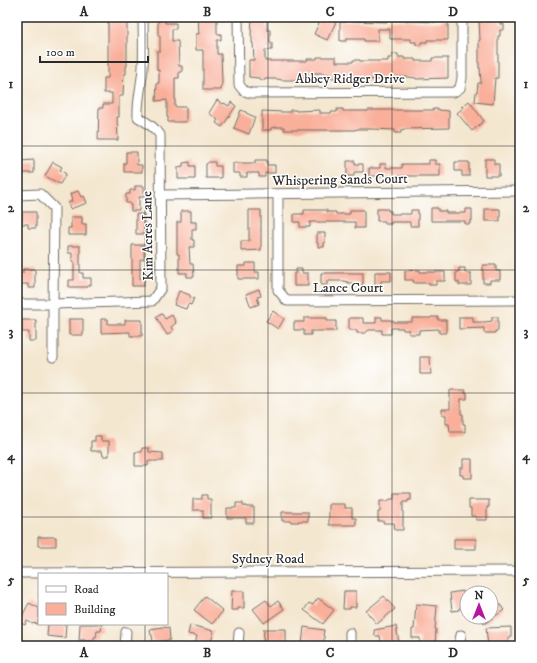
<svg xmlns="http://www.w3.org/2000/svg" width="537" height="663" viewBox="0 0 537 663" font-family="'IM FELL DW Pica',serif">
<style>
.building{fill:#f9af9a}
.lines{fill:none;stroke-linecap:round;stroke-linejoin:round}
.minor-casing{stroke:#716d65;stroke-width:11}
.minor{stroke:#fff;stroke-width:9}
.grid{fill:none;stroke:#2b2b2b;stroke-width:1;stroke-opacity:0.55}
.labels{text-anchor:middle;stroke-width:3;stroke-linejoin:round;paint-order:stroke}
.street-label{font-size:14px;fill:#2b2b2b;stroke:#fff}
.neatline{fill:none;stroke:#2b2b2b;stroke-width:1.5}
.grid-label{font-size:13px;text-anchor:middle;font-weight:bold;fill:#2b2b2b}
</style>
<rect width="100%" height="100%" fill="#fff"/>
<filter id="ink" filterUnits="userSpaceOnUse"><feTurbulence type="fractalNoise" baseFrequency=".025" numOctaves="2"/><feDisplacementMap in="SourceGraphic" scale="8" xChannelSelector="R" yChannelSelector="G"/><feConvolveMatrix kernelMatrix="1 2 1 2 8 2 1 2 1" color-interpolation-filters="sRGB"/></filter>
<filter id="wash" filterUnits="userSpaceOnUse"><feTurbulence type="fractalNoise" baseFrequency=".012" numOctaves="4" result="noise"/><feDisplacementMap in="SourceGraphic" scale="16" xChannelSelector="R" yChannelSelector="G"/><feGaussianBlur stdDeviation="0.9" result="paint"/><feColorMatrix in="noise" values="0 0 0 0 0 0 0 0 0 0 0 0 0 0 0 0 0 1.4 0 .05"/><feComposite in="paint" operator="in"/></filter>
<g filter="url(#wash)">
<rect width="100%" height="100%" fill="#f4e7d0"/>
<g id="blocks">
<path class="building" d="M108 17H125V19H126V24H127V66H126V74H124L123 96H119V117H117L118 140H98L99 108H103V104H112V93H104V78H108Z
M198 17H217V34H221V40H217V54H221L222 82 221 90H203V50H196V34H199Z
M252 17H267V30H270V43H272V50H265V61H307V59H317V57H336V62H353V60H360V61H388V58H392V54H398V57H404V59H415V61H432V58H448V78L416 79V78L409 77H396V79L364 80V79H353V80H340V78H330V74H324V73H313V78L300 79V80H281L278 79H265V80H259V78L249 77V60H254L253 43H252V36H251Z
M319 17H325L336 22 327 40 314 34 319 23 316 22Z
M479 19H500V24H504V30H500V36H498V78H495L493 104 475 102 476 92H477L478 83H481L480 68H479V40H480Z
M158 20H165V23H176V29H172V41H178L179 66H182V72H179V78H175V107H186V122H168V117H167V100L156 101 157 83H159V70H157V51H160V36H158Z
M387 20 435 22H442V20H448V40H427V42H421V45H416V42H411V39H390V29H378V41H364V39H346V41H340V22H347V21H353L387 22Z
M217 100 223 104 224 103 229 106 231 102 236 106 222 127 216 123 218 120 209 113Z
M469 101 484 121 472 131 457 113 463 108 462 107Z
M337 109H343V111H368V110H433V109H439V110L449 111V128L405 129 401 130V133H395V130L371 129H358L354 130H284V127H276L271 128V130H262V111L283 112H290V110H296V111L320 110V113H331V112H337Z
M241 110 246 112V113L255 117 249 134 234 128Z
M126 152H137V165H142V172H124V163H126Z
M485 159H494V164H499V176H485Z
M34 160V173H20V161Z
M255 160H267V165H275V173H265V177H259V173H247V177H240V173H233V163H255Z
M429 160H435V164H440V176H369V168H380V164H386V168H402V164H429Z
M347 161H355V164H363V172H354V176H347Z
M53 162 62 167 60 170 66 174 60 184 45 176Z
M190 162V166H195V179H178V167L183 166V163Z
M209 162H215V166H221V178H206V164Z
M455 162H469V176H462V171H455Z
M135 186H144V197H139V211H131V205H130V203H126V194H130V190H135Z
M78 191 81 197 84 196 87 203 70 209 68 203 72 201 70 194Z
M431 208H438V211H446V213H466V209H472V221H470V224H465V221H431Z
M377 209H388V211H391V214H411V210H418V226H410V222H391V224H385V221H377Z
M485 209H500V221H485Z
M249 210H261V250L241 251V241H249Z
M304 210H327V212H336V214H350V210H364V228H355V222H310V227H300V222H294V214H304Z
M181 211H191V222H196V229H192V240H194V247H189L190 264H193L194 277H187V273H179V254H177V222H181Z
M22 212H36V228H28V224H22Z
M136 214H144V234H136Z
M71 217H82V224H86V235H68V228H71Z
M317 233H325V243H324V247H318V243H317Z
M132 245H144V259H140V279H144V286H132Z
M68 246H80V273H83V278H91V285H88V287H69V280H74V262H72V253H68Z
M246 263H255V272H259V279H238V266H246Z
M483 265H496V271H500V280H490V283H483Z
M459 268H465V273H471V285H459V282H456V273L459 271Z
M23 269H35V288H28V284H17V273H23Z
M296 269H302V273H308V286H294V273H296Z
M420 270V272H445V281H436V285H429V283H414L413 280H405V271Z
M375 272H391V281H381V285H375Z
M321 273H363V285H357V283H348V282L344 281H327V285H321Z
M259 289 261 296 257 297 259 304 251 307 246 294Z
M179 291 190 295V297L194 298 191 305 188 304 186 309 174 305Z
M273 311 284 319 278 329 266 321Z
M162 314 165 319 172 315 176 323 171 327 173 331 167 335 156 317Z
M376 317H382V320H391V321H394V322H412V318H431V317H438V320H446V333H439V329L419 330V334H409V330H403V328H391V334H382V330H369L365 333H357V330H349V318H363V323H376Z
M459 317H473V322H484L492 321V317H498V331H495V333H484V328L459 329Z
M304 318H327V321H336V331H311V335H304V330H294V322H304Z
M69 319H83V335H69Z
M101 319H108V324H125V320H142V336H130V332L101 333Z
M22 320H36V341H29V332H22Z
M420 357H430L431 374H420Z
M450 390H465V393H467V399H461V414H463V424H465V432H450L449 424H446V415H442V409H450Z
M95 436H101V441H109V456H103L102 451H91V441H95Z
M142 448H149V452L163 453V461H148V466H135V452H142Z
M463 459H472V478H463V475H460V468H463Z
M394 493H411V500H408V502H403V530H395L394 523H383V521H378V512H380V501H388L390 499H394Z
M202 495H207V499H211V518H203V510H193V499H202Z
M469 500H489V507H487V520H476V516H471V508H469Z
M236 503H243V506H246V507H254V523H246V518H227V508H236Z
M329 504H345V508H352V518H356V525H329Z
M282 512H308V521H298L299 522H291V521H282Z
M38 537H56V546H38Z
M454 539H476V549H454Z
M232 591H244V608H238V610H231Z
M344 591H356V607H350V609H343Z
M463 591 465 607 459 608V610L452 611 450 593Z
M205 596 223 611 212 624 194 610Z
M384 596 395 609 377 624 366 611Z
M318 598 334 610 323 624 304 610 309 603 313 605Z
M266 600 271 606 278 601 284 609 264 623 253 609Z
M498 602 504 610 484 624 479 617H491V608Z
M29 603 39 608V619L37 624 34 623 33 624 27 621 25 625 19 622Z
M416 604 437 606 435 629H436L435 646H420V638H412V629H414Z
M48 624H66L65 638 47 636Z
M80 624H102L101 631H97L96 637H94V640H79Z
M190 625 214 631 210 646H200L195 645 197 636 188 634Z
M396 626 399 643 384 645 383 642H381L380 636H375L374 630Z
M163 627 169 628 170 640 153 642 152 635H151L150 629Z
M304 627 324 630 323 636H324V639L323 646H312L302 644Z
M511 627V637H508V645L488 646 486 628Z
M264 629H286V646H263Z"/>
</g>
</g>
<g filter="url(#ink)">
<use href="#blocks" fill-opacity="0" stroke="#716d65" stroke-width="1"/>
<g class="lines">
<g class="minor-casing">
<path id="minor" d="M238 17 239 85 244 91 251 93 454 92 460 88 462 78V17
M278 194V290L287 301 520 300
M17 195 40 194 54 208 53 304H17
M160 195 520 191
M53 357V304L152 301 161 288 160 135C155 127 146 122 138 117 137 101 142 84 143 67 144 51 143 34 143 17
M17 573 520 571
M17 641 22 646
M125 646 126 632
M238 646 239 633
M350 646V633
M459 646 461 635"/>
</g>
<use href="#minor" class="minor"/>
</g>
</g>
<path class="grid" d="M145 17V574M268 17V646M392 17V646M17 146H520M17 270H520M17 393H520M17 517H520M145 624V646"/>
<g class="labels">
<g class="street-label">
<text x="350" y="83">Abbey Ridger Drive</text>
<text transform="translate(340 179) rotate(-1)" y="5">Whispering Sands Court</text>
<text transform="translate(147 236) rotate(-91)" y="5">Kim Acres Lane</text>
<text x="348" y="292">Lance Court</text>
<text x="268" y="563">Sydney Road</text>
</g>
</g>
<rect width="537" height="663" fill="none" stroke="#fff" stroke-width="44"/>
<rect x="38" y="573" width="130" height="52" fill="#ffffff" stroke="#aaaaaa"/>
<rect x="46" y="586" width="20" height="6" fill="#ffffff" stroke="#aaaaaa"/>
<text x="74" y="593" font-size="12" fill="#2b2b2b">Road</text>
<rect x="46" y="603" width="20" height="12" fill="#f9af9a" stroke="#aaaaaa"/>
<text x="74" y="613" font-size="12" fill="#2b2b2b">Building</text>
<g transform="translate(479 605)"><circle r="19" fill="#ffffff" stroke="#aaaaaa"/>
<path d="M0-3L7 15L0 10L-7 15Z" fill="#b5179e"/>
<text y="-6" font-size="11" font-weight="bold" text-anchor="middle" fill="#2b2b2b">N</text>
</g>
<path d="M40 56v6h108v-6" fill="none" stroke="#2b2b2b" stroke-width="2"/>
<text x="46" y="56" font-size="12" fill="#2b2b2b" stroke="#ffffff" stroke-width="3" paint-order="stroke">100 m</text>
<rect x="22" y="22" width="493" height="619" class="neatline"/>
<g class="grid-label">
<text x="84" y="16">A</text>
<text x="207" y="16">B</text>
<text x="330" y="16">C</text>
<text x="453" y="16">D</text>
<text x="11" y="88">1</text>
<text x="526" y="88">1</text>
<text x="11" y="212">2</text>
<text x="526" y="212">2</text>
<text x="11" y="336">3</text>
<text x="526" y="336">3</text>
<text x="11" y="460">4</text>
<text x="526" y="460">4</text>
<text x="11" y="584">5</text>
<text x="526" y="584">5</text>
<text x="84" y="657">A</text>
<text x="207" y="657">B</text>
<text x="330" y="657">C</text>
<text x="453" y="657">D</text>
</g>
</svg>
